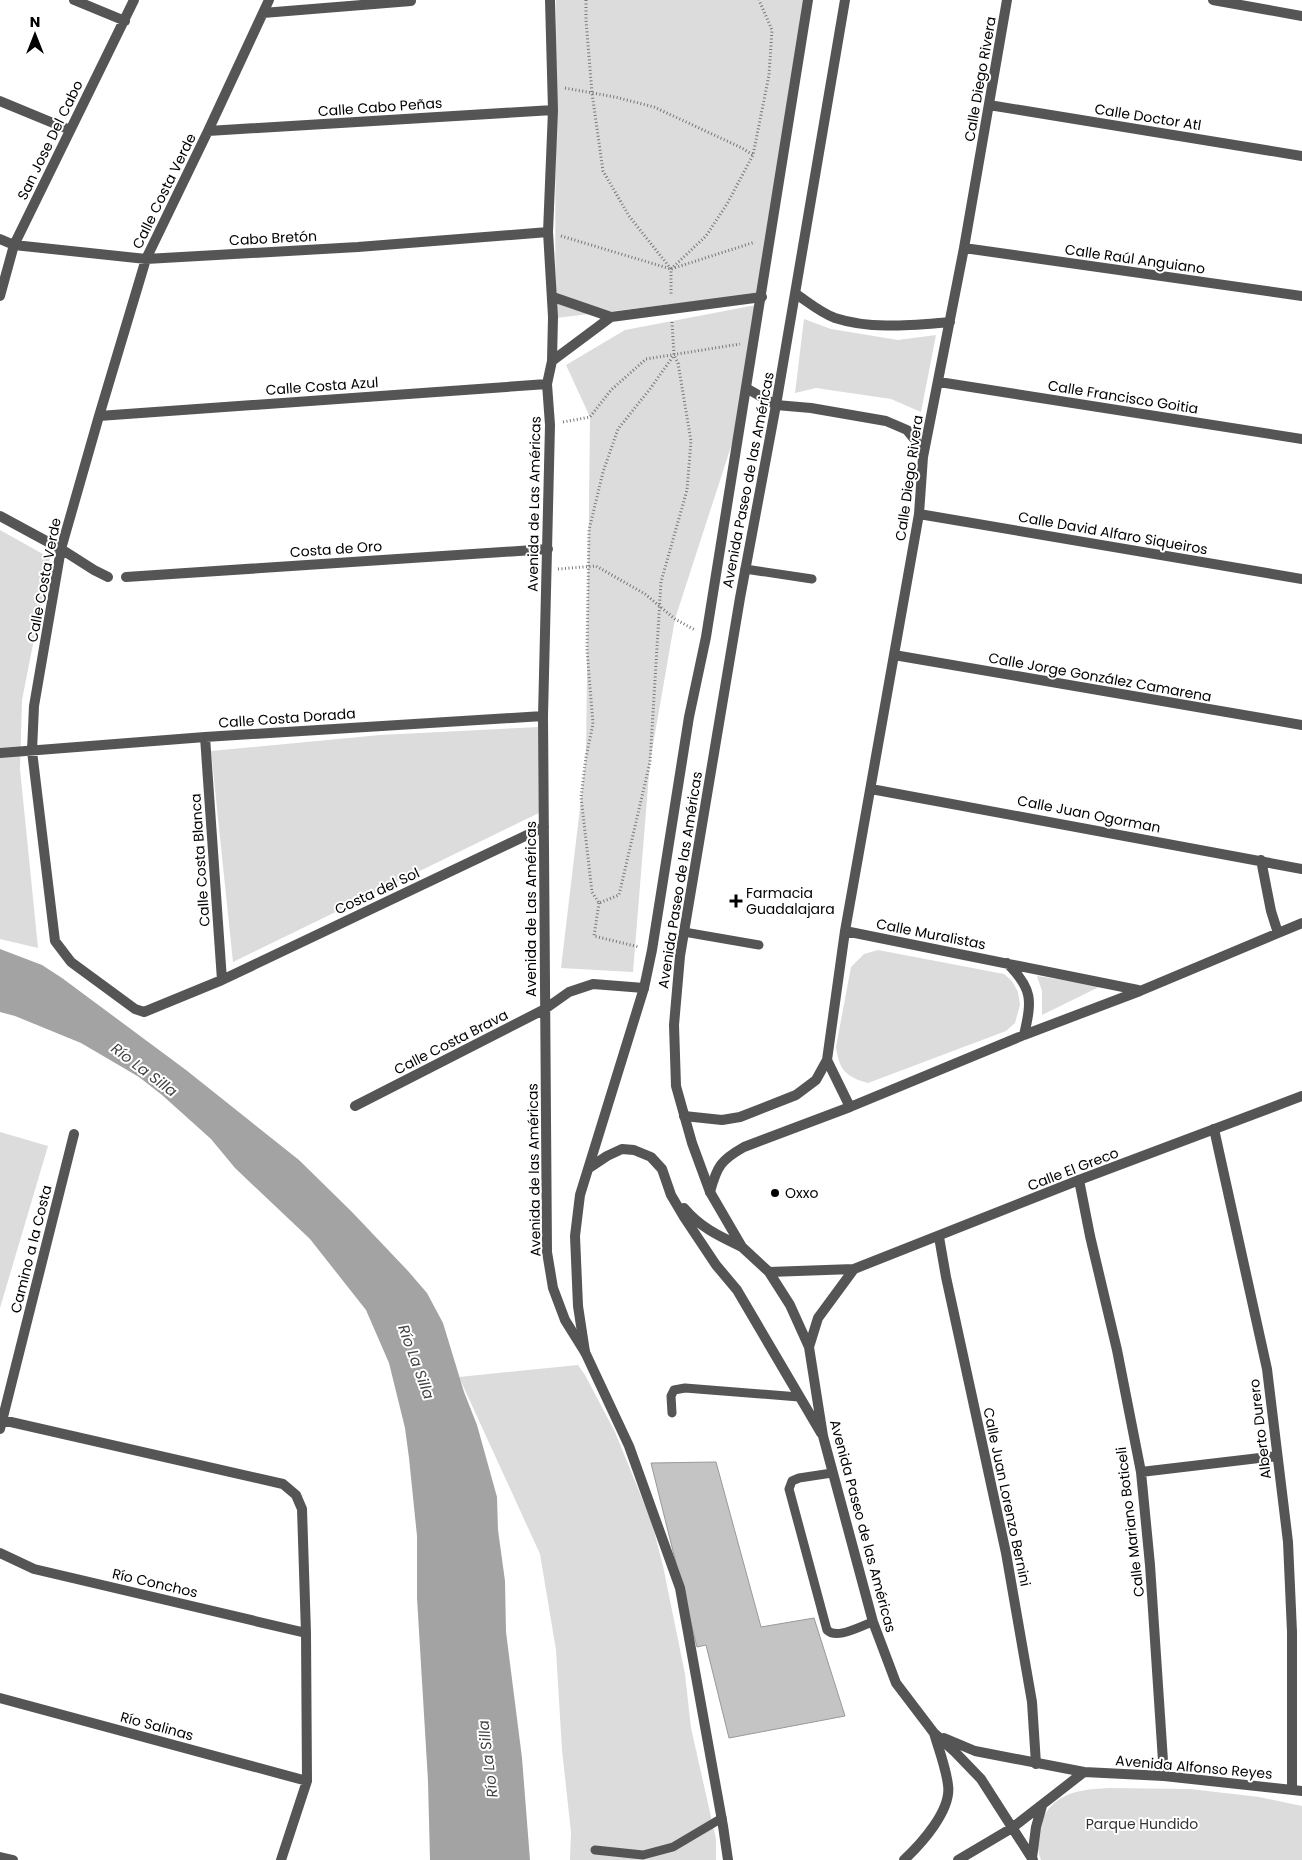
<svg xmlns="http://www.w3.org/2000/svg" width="1302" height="1860" viewBox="0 0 1302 1860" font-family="Poppins,sans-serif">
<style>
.green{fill:#dcdcdc}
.water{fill:#a3a3a3}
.building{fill:#c4c4c4;stroke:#999}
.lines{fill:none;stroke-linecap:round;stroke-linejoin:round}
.path{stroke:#777;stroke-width:3;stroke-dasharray:1 2.5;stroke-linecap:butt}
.service{stroke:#555;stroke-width:9}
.minor{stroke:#555;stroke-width:10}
.tertiary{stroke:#555;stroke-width:10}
.poi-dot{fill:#000;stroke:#fff;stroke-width:2}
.labels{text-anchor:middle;stroke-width:4;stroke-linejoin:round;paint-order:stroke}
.street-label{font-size:14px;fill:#000;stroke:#fff}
.poi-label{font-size:14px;fill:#000;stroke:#fff;text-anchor:start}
.park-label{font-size:14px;fill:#333;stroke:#fff}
.water-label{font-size:15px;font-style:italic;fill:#444;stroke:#fff}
</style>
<rect width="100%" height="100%" fill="#fff"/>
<path class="green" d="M556 0H812L764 293 556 318C554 212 557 106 556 0Z
M756 305 739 422 675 619 650 762 633 972 561 968 586 757 590 417 566 365 625 330Z
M804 319 831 329 898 340 936 335 921 412 891 399 816 388 795 393Z
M0 530 50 558 22 700 20 769 38 948 0 939Z
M539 727 543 811 233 962 211 751 380 735Z
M878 950 1004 974 1012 981 1018 992 1020 1005 1015 1023 1006 1031 868 1083C846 1077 839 1070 836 1047L851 967 864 954Z
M1037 976 1101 986 1042 1015V991Z
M0 1132 48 1146 0 1308Z
M578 1365 585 1375 615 1432 652 1523 663 1566 685 1674 691 1728 716 1839V1860H570L571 1832 562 1750 556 1650 540 1554 459 1377Z
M1108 1788 1190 1789 1259 1797 1302 1806V1860H1041C1033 1840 1040 1812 1058 1800 1073 1790 1091 1789 1108 1788Z"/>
<path class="water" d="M0 949 42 965 62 978 186 1070 299 1160 352 1212 408 1271 427 1293 443 1323 464 1392 477 1425 497 1497 498 1530 505 1581 506 1632 522 1758 530 1860H430L428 1781 417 1598V1536L409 1458 405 1428 389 1363 366 1310 310 1239 235 1168 211 1139 162 1095 139 1077 81 1043 15 1016 0 1012Z"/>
<path class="building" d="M716 1462 761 1627 814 1618 845 1716 729 1738 706 1645 697 1647 651 1463Z"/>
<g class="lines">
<path class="path" d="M586 0V20L592 93 603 171 629 216 671 269V296
M565 88 615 97 654 107 742 148 753 155
M561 236 671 269 755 242
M671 269 706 236 727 204 753 155 769 75 772 30 759 0
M672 322 674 355 678 363 691 441 687 490 661 582 650 762 619 895 599 903 592 892 581 797 586 757 593 724 587 650 589 530 603 472 618 429 650 389 674 355
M563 422 590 417 611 390 646 359 740 344
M558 569 596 566 645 594 675 619 695 630
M599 903 594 936 639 947"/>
<path class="service" d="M745 569 812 579
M684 932 759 945
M672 1413 671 1396 674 1390 685 1388 799 1397
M832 1473 799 1478 792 1481 789 1489 827 1630C837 1640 860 1626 873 1622
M595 1850 643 1855 673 1847 722 1818"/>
<path class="minor" d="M74 0 125 21
M269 0 208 131 146 259 99 416 61 549 34 706 32 751 55 941 71 962 135 1009 144 1012 222 980 544 827
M550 0 553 110 548 232 553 317 552 361 547 384 550 425 543 716 547 1252 553 1288 565 1320 585 1352
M1213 0 1302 16
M263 13 411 1
M0 101 70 130
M989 105 1302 156
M208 131 553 110
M0 239 14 245 146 259 358 247 548 232
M964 248 1302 296
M796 294C808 302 821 313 835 318 872 330 912 325 950 322
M0 296 14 245 134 0
M553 297 611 317
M552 361 611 317 762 297
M939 382 1302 439
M746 388 776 405 811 408 886 421 907 430 916 441 923 457
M99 416 547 384
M919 514 1302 579
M0 516 61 549 94 570 108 577
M126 577 548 549
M894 655 1302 725
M205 737 222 980
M0 753 205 737 543 716
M871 789 1302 869
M1261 860 1271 911 1278 933
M845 931 1138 990
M1007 963C1033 989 1032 1000 1024 1035
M827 1060 850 1107
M355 1106 545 1009 569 992 593 984 644 988
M684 1116 722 1120 740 1117 796 1095 816 1080 827 1060 845 931 919 514 923 457 964 248 1007 0
M1214 1129 1267 1369 1288 1542 1292 1632V1789
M1079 1180 1090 1236 1117 1350 1141 1472 1150 1565 1164 1776
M710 1192C717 1166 721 1160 744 1147L850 1107 1024 1035 1140 991 1302 923
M939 1237 946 1277 1006 1553 1032 1702 1036 1764
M2 1420 283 1484 296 1495 302 1509 306 1633 307 1781 281 1860
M0 1429 74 1134
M1141 1472 1277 1456
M0 1553 34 1569 306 1633
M0 1698 307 1781"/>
<path class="tertiary" d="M845 0 776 405 740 598 680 956 674 1025 676 1086 692 1143 710 1192 742 1247 769 1272 790 1305 809 1347 823 1436 873 1622 896 1683 934 1733 955 1752 981 1779 1033 1860
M589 1168 607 1156 622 1149 634 1150 651 1157 662 1169 671 1195 684 1217 716 1265 737 1290 821 1433
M684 1208C701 1228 719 1236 742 1247
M769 1272 854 1269 1079 1180 1302 1096
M809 1347 818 1318 854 1269
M944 1738 975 1751 1084 1772 1164 1776 1302 1791
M0 1857 13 1860
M1032 1858 1036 1827 1042 1806
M728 1860 723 1826 680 1588 629 1446 585 1352 578 1306 575 1236 580 1195 644 988 652 950 689 717 706 637 808 0
M904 1860C921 1844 952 1810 948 1785 946 1768 939 1750 934 1733
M958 1860 1012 1828 1084 1772"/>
</g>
<g class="poi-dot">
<path d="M733.5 893.5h5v5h5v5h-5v5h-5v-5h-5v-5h5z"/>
<circle cx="775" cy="1193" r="5"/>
</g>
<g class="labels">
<g class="street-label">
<text transform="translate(980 79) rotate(-80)" y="5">Calle Diego Rivera</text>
<text transform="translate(380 107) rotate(-4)" y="5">Calle Cabo Peñas</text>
<text transform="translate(1148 117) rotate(9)" y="5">Calle Doctor Atl</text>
<text transform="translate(50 140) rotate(-64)" y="5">San Jose Del Cabo</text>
<text transform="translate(164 191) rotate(-64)" y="5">Calle Costa Verde</text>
<text transform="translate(273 238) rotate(-3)" y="5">Cabo Bretón</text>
<text transform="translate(1135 259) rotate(8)" y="5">Calle Raúl Anguiano</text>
<text transform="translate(322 386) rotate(-4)" y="5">Calle Costa Azul</text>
<text transform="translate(1123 397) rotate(9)" y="5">Calle Francisco Goitia</text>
<text transform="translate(909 478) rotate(-82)" y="5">Calle Diego Rivera</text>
<text transform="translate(748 480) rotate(-79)" y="5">Avenida Paseo de las Américas</text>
<text transform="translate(534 504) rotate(-89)" y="5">Avenida de Las Américas</text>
<text transform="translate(1113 533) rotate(10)" y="5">Calle David Alfaro Siqueiros</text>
<text transform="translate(336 549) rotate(-4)" y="5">Costa de Oro</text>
<text transform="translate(44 580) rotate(-79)" y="5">Calle Costa Verde</text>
<text transform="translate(1100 677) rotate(10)" y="5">Calle Jorge González Camarena</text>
<text transform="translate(287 718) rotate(-4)" y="5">Calle Costa Dorada</text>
<text transform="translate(1089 814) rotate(11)" y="5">Calle Juan Ogorman</text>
<text transform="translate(200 860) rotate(-94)" y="5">Calle Costa Blanca</text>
<text transform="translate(680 880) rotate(-81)" y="5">Avenida Paseo de las Américas</text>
<text transform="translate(377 891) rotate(-25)" y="5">Costa del Sol</text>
<text transform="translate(531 909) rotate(-90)" y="5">Avenida de Las Américas</text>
<text transform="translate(931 934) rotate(11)" y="5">Calle Muralistas</text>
<text transform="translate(451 1042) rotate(-27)" y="5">Calle Costa Brava</text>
<text transform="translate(1073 1169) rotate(-21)" y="5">Calle El Greco</text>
<text transform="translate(534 1170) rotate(-91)" y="5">Avenida de las Américas</text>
<text transform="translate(31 1249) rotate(-76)" y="5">Camino a la Costa</text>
<text transform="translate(1260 1429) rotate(-97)" y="5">Alberto Durero</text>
<text transform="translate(1007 1497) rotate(78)" y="5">Calle Juan Lorenzo Bernini</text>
<text transform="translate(1130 1522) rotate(-97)" y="5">Calle Mariano Boticeli</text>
<text transform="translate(863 1526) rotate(75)" y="5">Avenida Paseo de las Américas</text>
<text transform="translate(155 1583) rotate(13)" y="5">Río Conchos</text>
<text transform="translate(157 1726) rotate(15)" y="5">Río Salinas</text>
<text transform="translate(1194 1767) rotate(5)" y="5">Avenida Alfonso Reyes</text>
</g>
<g class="poi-label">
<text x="746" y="898">Farmacia<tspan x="746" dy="16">Guadalajara</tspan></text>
<text x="785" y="1198">Oxxo</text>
</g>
<g class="park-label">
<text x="1142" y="1829">Parque Hundido</text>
</g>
<g class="water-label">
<text transform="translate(144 1070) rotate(37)" y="5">Río La Silla</text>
<text transform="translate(416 1362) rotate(70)" y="5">Río La Silla</text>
<text transform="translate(488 1759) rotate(-97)" y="5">Río La Silla</text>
</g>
</g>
<g transform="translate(35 35)" stroke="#ffffff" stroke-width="4" paint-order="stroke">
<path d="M0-4L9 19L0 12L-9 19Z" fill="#000000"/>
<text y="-8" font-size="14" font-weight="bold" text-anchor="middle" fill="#000000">N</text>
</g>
</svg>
